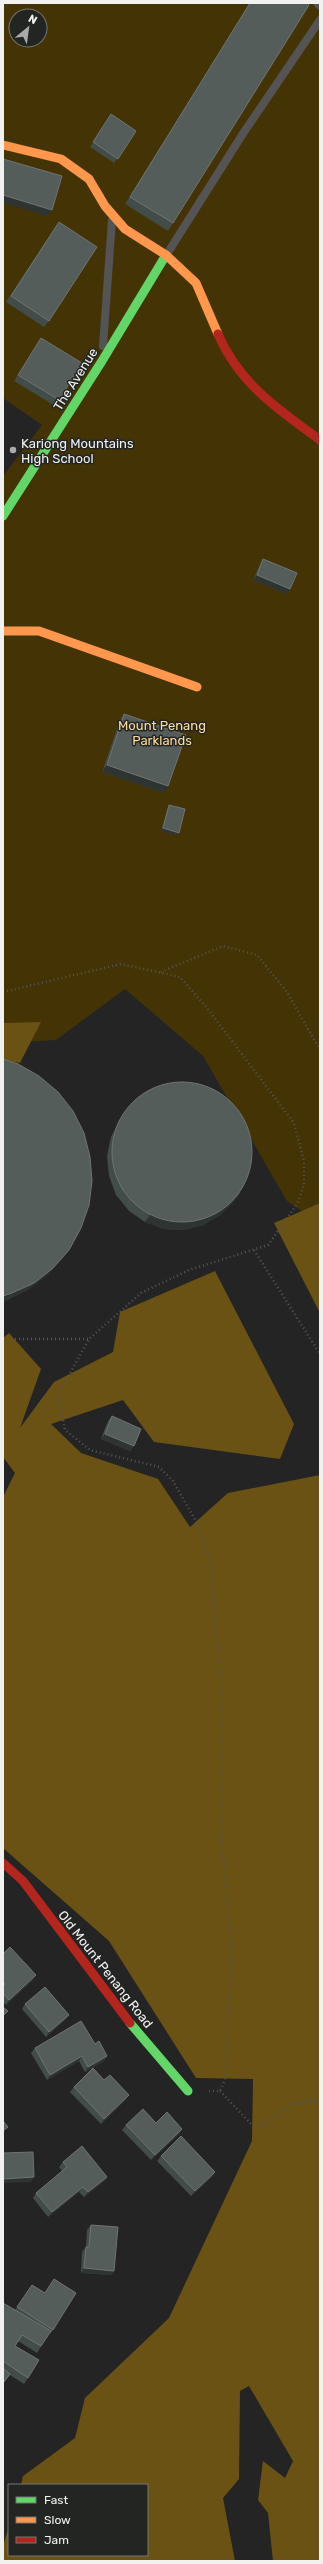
<svg xmlns="http://www.w3.org/2000/svg" width="323" height="2564" viewBox="0 0 323 2564" font-family="Rubik,sans-serif">
<style>
.green{fill:#443305;fill-rule:evenodd}
.forest{fill:#6a5214}
.lines{fill:none;stroke-linecap:round;stroke-linejoin:round}
.path{stroke:#555;stroke-width:2.5;stroke-dasharray:1 3;stroke-linecap:butt}
.lane{stroke:#545454;stroke-width:8}
.fast{stroke:#63d668;stroke-width:9}
.slow{stroke:#ff974d;stroke-width:9}
.jam{stroke:#b3261e;stroke-width:9}
.wall{fill:#424c49}
.shaded-wall{fill:#2e3432}
.building{fill:#555d5b;stroke:#6d7572}
.poi-dot{fill:#a9aaa9;stroke:#232523;stroke-width:1.5}
.labels{text-anchor:middle;stroke-width:3;stroke-linejoin:round;paint-order:stroke}
.street-label{font-size:13px;fill:#f1f2f0;stroke:#232523}
.poi-label{font-size:13px;fill:#f1f2f0;stroke:#232523;text-anchor:start}
.park-label{font-size:13px;fill:#fbdd9e;stroke:#232523}
</style>
<rect width="100%" height="100%" fill="#242424"/>
<path class="green" d="M3 3H320V1203L302 1211 287 1201 203 1056 125 989 56 1040 3 1043V476L42 425 3 398ZM16 16H40V40H16Z"/>
<path class="forest" d="M41 1022 20 1063 3 1060V1023Z
M320 1203V1313L274 1223Z
M215 1271 294 1424 280 1459 154 1442 123 1400 51 1424 81 1453 158 1479 190 1527 228 1493 320 1475V2561H273L268 2513 258 2500 263 2461 285 2478 293 2461 249 2386 240 2391 239 2479 223 2498 235 2561H3V2546L9 2526V2555H147V2485H21L23 2476 75 2438 85 2398 169 2318 252 2141 253 2079 196 2078 109 1941 3 1848V1497L15 1473 3 1457V1338L9 1333 41 1369 20 1428 54 1382 113 1352 120 1312Z"/>
<g class="lines">
<path class="path" d="M161 972 223 946 257 955 287 992 320 1050
M3 992 121 964 180 977 207 1008 294 1123 304 1161V1185L297 1204 268 1245 189 1270 141 1293 89 1339 58 1395 65 1430 90 1450 159 1467 173 1481 197 1523 210 1560 221 1684V1834L232 1950 226 2077 220 2091H209
M254 1250 320 1354
M3 1339H89
M220 2091 253 2126H261L293 2104 320 2100"/>
<path class="lane" d="M317 3 320 6
M167 254 244 132 320 20
M103 346 112 220"/>
<path class="fast" d="M3 516 102 361 166 255
M130 2023 188 2091"/>
<path class="slow" d="M3 145 61 159 89 179 105 206 125 229 166 255 196 283 218 334
M3 631H39L197 687"/>
<path class="jam" d="M218 334C239 383 277 409 320 440
M3 1863 23 1881 130 2023"/>
</g>
<path class="wall" d="M250 3H306L173 223 168 231 125 204Z
M111 114 136 131 114 163 90 147Z
M54 229 49 321 44 327 6 302Z
M41 338 59 400 55 406 14 381Z
M263 559 290 589 287 594 253 580 260 564Z
M124 714 164 793 102 772 120 720Z
M169 805 177 835 161 831 168 807Z
M125 1112 240 1193 234 1201 220 1215 203 1225 184 1230 164 1229 145 1222 129 1211 116 1195 109 1176 107 1156 111 1137 120 1119Z
M112 1416 134 1446 130 1451 101 1439 108 1421Z
M3 1954 33 1980 6 2005 3 2002Z
M25 2004 69 2015 65 2020 46 2037 22 2009Z
M95 2044 107 2056 104 2061 85 2072 79 2061 47 2080 31 2053 35 2048Z
M104 2080 126 2099 101 2124 70 2092 74 2087Z
M156 2123 182 2129 179 2134 151 2160 122 2130 126 2125Z
M161 2156 215 2172 212 2177 191 2196 157 2161Z
M63 2162 107 2177 104 2181 84 2197 79 2192 48 2217 33 2198 36 2193 62 2171 59 2167Z
M91 2225 114 2271 111 2275 81 2273 82 2252 86 2247 87 2230Z
M54 2279 53 2330 50 2334H49L37 2353 18 2341 15 2346 28 2378 24 2384 10 2375 3 2384V2303L15 2310 32 2285 45 2293Z"/>
<path class="shaded-wall" d="M3 195 52 210 47 216 3 203Z
M257 575 290 589 287 594 253 580Z
M107 765 168 786 164 793 102 772Z
M163 828 179 833 177 835 161 831Z
M240 1193 234 1201 220 1215 203 1225 184 1230 164 1229 145 1222 150 1215Z
M69 1250 64 1257 48 1275 28 1290 6 1301 3 1302V1296Z
M105 1434 134 1446 130 1451 101 1439Z
M36 1975 33 1980 6 2005 9 2000Z
M69 2015 65 2020 46 2037 49 2032Z
M82 2056 79 2061 47 2080 50 2075Z
M107 2056 104 2061 85 2072 88 2067Z
M129 2095 126 2099 101 2124 104 2119Z
M182 2129 179 2134 151 2160 155 2155Z
M215 2172 212 2177 191 2196 195 2191Z
M34 2177 31 2182 3 2183V2179Z
M107 2177 104 2181 84 2197 88 2192Z
M83 2187 79 2192 48 2217 52 2212Z
M84 2268 114 2271 111 2275 81 2273Z"/>
<path class="building" d="M250 3H306L309 5 173 223 130 197Z
M111 114 136 131 118 159 93 142Z
M3 159 62 176 52 210 3 195Z
M59 222 97 247 49 321 11 296Z
M41 338 82 363 59 400 18 375Z
M263 559 297 573 290 589 257 575Z
M124 714 186 735 168 786 107 765Z
M169 805 185 809 179 833 163 828Z
M3 1059 18 1064 39 1076 58 1092 73 1111 84 1133 90 1157 92 1181 89 1205 81 1228 69 1250 53 1268 34 1283 12 1293 3 1296Z
M112 1152a70 70 0 1 1 140 0a70 70 0 1 1-140 0Z
M112 1416 141 1429 134 1446 105 1434Z
M10 1947 36 1975 9 2000 3 1993V1986L5 1984 3 1982V1954Z
M45 1987 69 2015 49 2032 25 2004Z
M3 2007 8 2011 3 2016Z
M81 2021 95 2044 99 2041 107 2056 88 2067 82 2056 50 2075 35 2048Z
M93 2068 104 2080 110 2075 129 2095 104 2119 74 2087Z
M143 2109 156 2123 167 2112 182 2129 155 2155 126 2125Z
M3 2121 8 2127 3 2131Z
M181 2136 215 2172 195 2191 161 2156Z
M82 2146 107 2177 88 2192 83 2187 52 2212 36 2193 67 2167 63 2162Z
M33 2152 34 2177 3 2179V2153Z
M91 2225 118 2227 114 2271 84 2268 86 2247H89Z
M54 2279 76 2293 53 2330 17 2307 32 2285 45 2293Z
M3 2303 51 2331 41 2346 22 2335 15 2346 39 2360 28 2378 3 2361Z
M3 2368 10 2374 3 2383Z"/>
<circle class="poi-dot" cx="13" cy="450" r="4"/>
<g class="labels">
<g class="street-label">
<text transform="translate(75 379) rotate(-58)" y="5">The Avenue</text>
<text transform="translate(106 1969) rotate(52)" y="5">Old Mount Penang Road</text>
</g>
<g class="poi-label">
<text x="21" y="448">Kariong Mountains<tspan x="21" dy="15">High School</tspan></text>
</g>
<g class="park-label">
<text x="162" y="730">Mount Penang<tspan x="162" dy="15">Parklands</tspan></text>
</g>
</g>
<rect width="323" height="2564" fill="none" stroke="#f1f2f0" stroke-width="8"/>
<rect x="8" y="2484" width="140" height="72" fill="#232523" stroke="#757775"/>
<rect x="16" y="2497" width="20" height="6" fill="#63d668" stroke="#757775"/>
<text x="44" y="2504" font-size="12" fill="#f1f2f0">Fast</text>
<rect x="16" y="2517" width="20" height="6" fill="#ff974d" stroke="#757775"/>
<text x="44" y="2524" font-size="12" fill="#f1f2f0">Slow</text>
<rect x="16" y="2537" width="20" height="6" fill="#b3261e" stroke="#757775"/>
<text x="44" y="2544" font-size="12" fill="#f1f2f0">Jam</text>
<g transform="translate(28 28) rotate(29)"><circle r="19" fill="#232523" stroke="#757775"/>
<path d="M0-3L7 15L0 10L-7 15Z" fill="#a9aaa9"/>
<text y="-6" font-size="11" font-weight="bold" text-anchor="middle" fill="#f1f2f0">N</text>
</g>
</svg>
